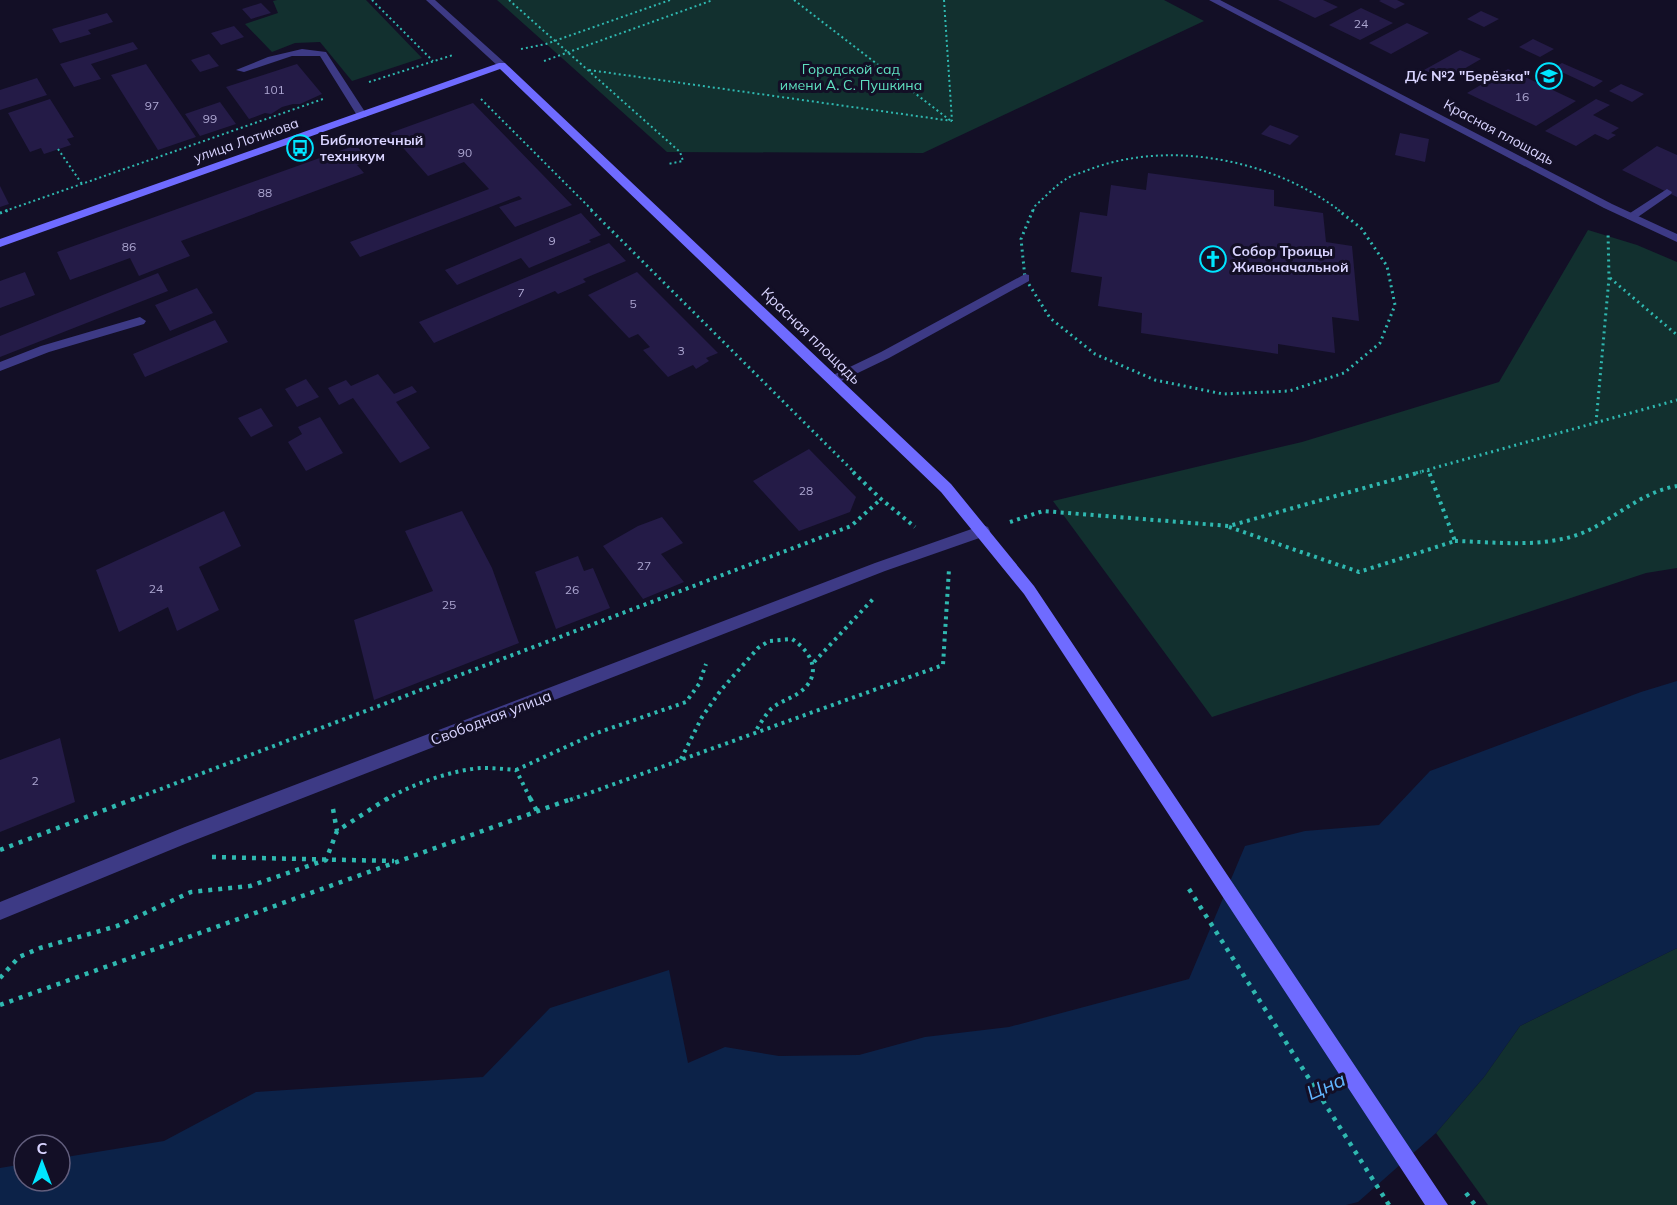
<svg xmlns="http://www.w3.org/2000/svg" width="1677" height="1205" viewBox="0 0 1677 1205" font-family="Mulish,sans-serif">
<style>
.green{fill:#12302f}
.water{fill:#0c2248}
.building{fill:#241b47}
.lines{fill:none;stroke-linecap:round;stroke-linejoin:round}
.path-far3{stroke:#2fb8b0;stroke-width:2;stroke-dasharray:2 3;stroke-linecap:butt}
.path-far2{stroke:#2fb8b0;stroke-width:3;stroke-dasharray:2 4;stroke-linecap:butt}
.path-far1{stroke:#2fb8b0;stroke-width:4;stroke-dasharray:3 4.5;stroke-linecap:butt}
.path{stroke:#2fb8b0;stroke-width:4.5;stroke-dasharray:4 6;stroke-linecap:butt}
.service{fill:#3d3a85;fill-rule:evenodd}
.minor{fill:#3d3a85;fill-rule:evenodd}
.secondary{fill:#6f6bff;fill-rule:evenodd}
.labels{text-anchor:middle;stroke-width:6;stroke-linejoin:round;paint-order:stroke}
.number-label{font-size:12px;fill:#aca6d1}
.far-park-label{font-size:14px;fill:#5fe0c0;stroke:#130f26}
.far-poi-label{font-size:14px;font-weight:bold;fill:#d9d4ff;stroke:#130f26;text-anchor:start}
.far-street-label{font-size:14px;fill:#d9d4ff;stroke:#130f26}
.street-label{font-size:15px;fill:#d9d4ff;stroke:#130f26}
.near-water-label{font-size:20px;font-style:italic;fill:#62b6ff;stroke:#130f26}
</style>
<rect width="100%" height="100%" fill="#130f26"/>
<path class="green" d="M277 0H366L422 58 352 81 320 42 295 43 272 52 245 24 278 13 273 1Z
M497 0H1164L1204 21 923 153 667 152Z
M1588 230 1637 245 1677 262V568L1646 573 1212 717 1053 501 1302 442 1499 382Z
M1677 948V1205H1488L1436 1133 1484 1077 1520 1026Z"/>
<path class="water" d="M1677 681V948L1520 1026 1484 1077 1436 1133 1358 1202 1346 1205H0V1168L24 1164V1181H60V1158L164 1141 256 1092 483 1077 550 1008 669 970 688 1063 725 1047 779 1056 859 1055 925 1037 1009 1027 1189 979 1245 846 1305 831 1379 825 1430 771 1641 692Z"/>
<path class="building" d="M1278 0H1323L1338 7 1315 18Z
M1381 0H1397L1405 4 1395 9 1379 1Z
M261 3 271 13 251 19 242 9Z
M1361 8 1393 23 1360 40 1329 25Z
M1481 11 1499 19 1484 27 1467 19Z
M107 13 113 22 88 30 91 34 60 43 52 29Z
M1407 23 1429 33 1391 54 1369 43Z
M234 26 244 37 221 45 211 33Z
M1533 39 1554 49 1540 57 1519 47Z
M133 42 138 49 91 64 101 79 74 87 60 64Z
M1460 50 1481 59 1445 80 1424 70Z
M209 54 219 66 200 72 191 60Z
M1562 63 1603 81 1594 87 1553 68Z
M146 64 196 137 158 150 111 75Z
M297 64 322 94 300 104H293L282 107 271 114 265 113 249 119 226 87Z
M1508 69 1576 101 1536 126 1467 93Z
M37 78 47 95 0 110V90Z
M1621 84 1644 94 1632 102 1609 91Z
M50 99 74 137 67 139 71 145 44 154 41 148 30 152 8 113Z
M1596 99 1610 105 1593 115 1619 128 1611 133 1616 135 1608 140 1595 134 1576 146 1545 131Z
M220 102 236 124 200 136 185 114Z
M473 103 572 205 515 227 499 207 522 199 519 196 360 257 350 242 489 189 464 162 428 176 390 133Z
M1270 125 1299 136 1290 145 1261 134Z
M1400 133 1429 139 1425 162 1395 155Z
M356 145 369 161 357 165 364 173 181 241 190 256 139 276 130 258 70 280 57 252Z
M1657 146 1677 155V197L1622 170Z
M1148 173 1274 190V206L1323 213 1326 242 1352 246 1359 321 1332 317 1335 353 1278 344V354L1141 333 1142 313 1098 306 1102 277 1071 272 1080 212 1107 216 1111 185 1146 190Z
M0 186 9 204 0 207Z
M581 213 601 235 589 240 591 242 529 268 521 258 457 285 445 270Z
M609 243 626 261 583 279 586 282 558 294 555 291 434 343 419 322Z
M25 272 35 295 0 308V281Z
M637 272 718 353 706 358 709 361 696 369 693 365 668 377 643 350 650 347 638 334 629 338 588 295Z
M158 273 168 291 0 357V336Z
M197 288 213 313 170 331 155 305Z
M215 320 228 342 145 377 133 354Z
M378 374 394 394 412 386 417 392 396 402 430 448 400 463 353 398 339 405 328 388 346 380 351 386Z
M306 379 319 397 297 407 285 389Z
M261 408 273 426 251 437 238 418Z
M320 417 343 453 306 471 288 442 302 434 298 427Z
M809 449 856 497 850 512 799 531 753 481Z
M224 511 241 546 199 567 219 610 177 631 168 607 119 632 96 570Z
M462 511 492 568 519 643 374 700 354 620 433 591 405 531Z
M662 517 683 543 661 554 684 582 643 599 603 546 638 526Z
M578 556 584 571 593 568 610 608 556 629 535 572Z
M60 738 75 802 0 832V760Z"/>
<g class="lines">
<path class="path-far3" d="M372 0 433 61
M509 0 680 152 683 161 668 164
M794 0 951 121
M944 0 952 121
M521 49 546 44 670 0
M544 61 713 0
M589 70 952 121
M369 82 453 55
M481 99 593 211
M58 149 82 184
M5 211 323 99
M1033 211 1035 206C1045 197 1055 186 1066 179 1072 175 1081 173 1088 170 1168 139 1272 159 1340 211"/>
<path class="path-far2" d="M591 210 855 473
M1033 210 1021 239 1025 278 1050 318 1095 354 1155 380 1223 394 1289 391 1344 373 1380 343 1395 305 1387 266 1361 228 1338 210
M0 213 9 210
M1610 278 1677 335
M1596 423 1609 278 1608 232
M1428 470 1429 473
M1416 473 1677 400"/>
<path class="path-far1" d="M853 472 881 499 915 527
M1010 522 1043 511 1229 526 1421 472
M1229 527 1359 572 1455 541 1429 472
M1455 541C1498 542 1547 549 1587 531 1618 516 1642 492 1677 486
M814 662 873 599
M681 759 702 717 721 690 758 648 769 641 792 639C812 652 823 675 800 692 791 699 780 701 771 709 765 715 760 724 755 732
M516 770 594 734 686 702 699 684 706 664
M132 800 851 526 881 499
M386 800C409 785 455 769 483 768 494 768 505 769 516 770L531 800
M570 800 943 665 949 569"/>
<path class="path" d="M530 798 537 811
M333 809 337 831
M0 850 136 798
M212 857 394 861
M1189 889 1389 1205
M0 978 19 957 40 948 117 926 191 892 250 886 326 860 337 831 388 798
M0 1005 574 798
M1466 1193 1475 1205"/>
<path class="service" d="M302 49 326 52 367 115 366 117H358L320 56H292L244 72 236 70 268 57Z
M1667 189 1672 192 1671 194 1635 219H1627V215Z
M1025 274 1029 275V281L889 358 837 383 833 385 827 380 829 377 881 352Z
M140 317 146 321 144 324 49 352 0 371V362L41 346Z"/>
<path class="minor" d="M426 0H435L505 63V67H499Z
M1209 0H1220L1612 204 1677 234V242L1604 208Z
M983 525 988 527 990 531 988 535 885 571 185 844 0 920V902L185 827 875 563Z"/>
<path class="secondary" d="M499 63H505L951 484 1034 586 1448 1205H1425L1024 594 941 492 500 69 0 247V239Z"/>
</g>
<defs>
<g id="school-ring" transform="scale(1.35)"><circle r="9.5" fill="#130f26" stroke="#00e5ff" stroke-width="1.5"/><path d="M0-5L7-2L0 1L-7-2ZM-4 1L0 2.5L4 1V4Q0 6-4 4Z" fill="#00e5ff"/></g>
<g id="bus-ring" transform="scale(1.35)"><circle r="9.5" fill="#130f26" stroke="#00e5ff" stroke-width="1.5"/><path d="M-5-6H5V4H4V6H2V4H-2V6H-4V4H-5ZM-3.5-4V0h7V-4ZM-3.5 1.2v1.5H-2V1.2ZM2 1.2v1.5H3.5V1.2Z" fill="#00e5ff"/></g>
<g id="church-ring" transform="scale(1.35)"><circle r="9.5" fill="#130f26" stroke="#00e5ff" stroke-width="1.5"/><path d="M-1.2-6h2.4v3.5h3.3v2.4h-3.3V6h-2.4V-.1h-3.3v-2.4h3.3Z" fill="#00e5ff"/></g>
</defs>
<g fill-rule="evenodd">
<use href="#school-ring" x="1549" y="76"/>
<use href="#bus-ring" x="300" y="148"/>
<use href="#church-ring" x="1213" y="259"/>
</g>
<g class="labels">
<g class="number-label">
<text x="1361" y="28">24</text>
<text x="274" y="94">101</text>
<text x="1522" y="101">16</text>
<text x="152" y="110">97</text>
<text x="210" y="123">99</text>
<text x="465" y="157">90</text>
<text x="265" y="197">88</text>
<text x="552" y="245">9</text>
<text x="129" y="251">86</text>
<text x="521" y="297">7</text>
<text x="633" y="308">5</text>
<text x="681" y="355">3</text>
<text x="806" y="495">28</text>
<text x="644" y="570">27</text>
<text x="156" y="593">24</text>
<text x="572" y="594">26</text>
<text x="449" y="609">25</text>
<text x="35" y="785">2</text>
</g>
<g class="far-park-label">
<text x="851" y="74">Городской сад<tspan x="851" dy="16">имени А. С. Пушкина</tspan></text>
</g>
<g class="far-poi-label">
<text x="1530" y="81" text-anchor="end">Д/с №2 "Берёзка"</text>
<text x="320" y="145">Библиотечный<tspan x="320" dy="16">техникум</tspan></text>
<text x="1232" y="256">Собор Троицы<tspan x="1232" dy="16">Живоначальной</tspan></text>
</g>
<g class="far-street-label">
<text transform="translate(1499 132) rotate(28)" y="5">Красная площадь</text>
<text transform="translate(246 140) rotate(-19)" y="5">улица Лотикова</text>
</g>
<g class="street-label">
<text transform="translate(811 336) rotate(44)" y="5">Красная площадь</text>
<text transform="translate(491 718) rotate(-21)" y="5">Свободная улица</text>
</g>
<g class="near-water-label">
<text transform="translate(1326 1086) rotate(-24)" y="7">Цна</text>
</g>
</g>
<g transform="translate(42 1163)"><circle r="28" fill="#130f26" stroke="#625e7d" stroke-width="1.5"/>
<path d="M0-4.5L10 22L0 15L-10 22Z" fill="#00e5ff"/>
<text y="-9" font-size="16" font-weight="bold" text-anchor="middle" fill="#d9d4ff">С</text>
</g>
</svg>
